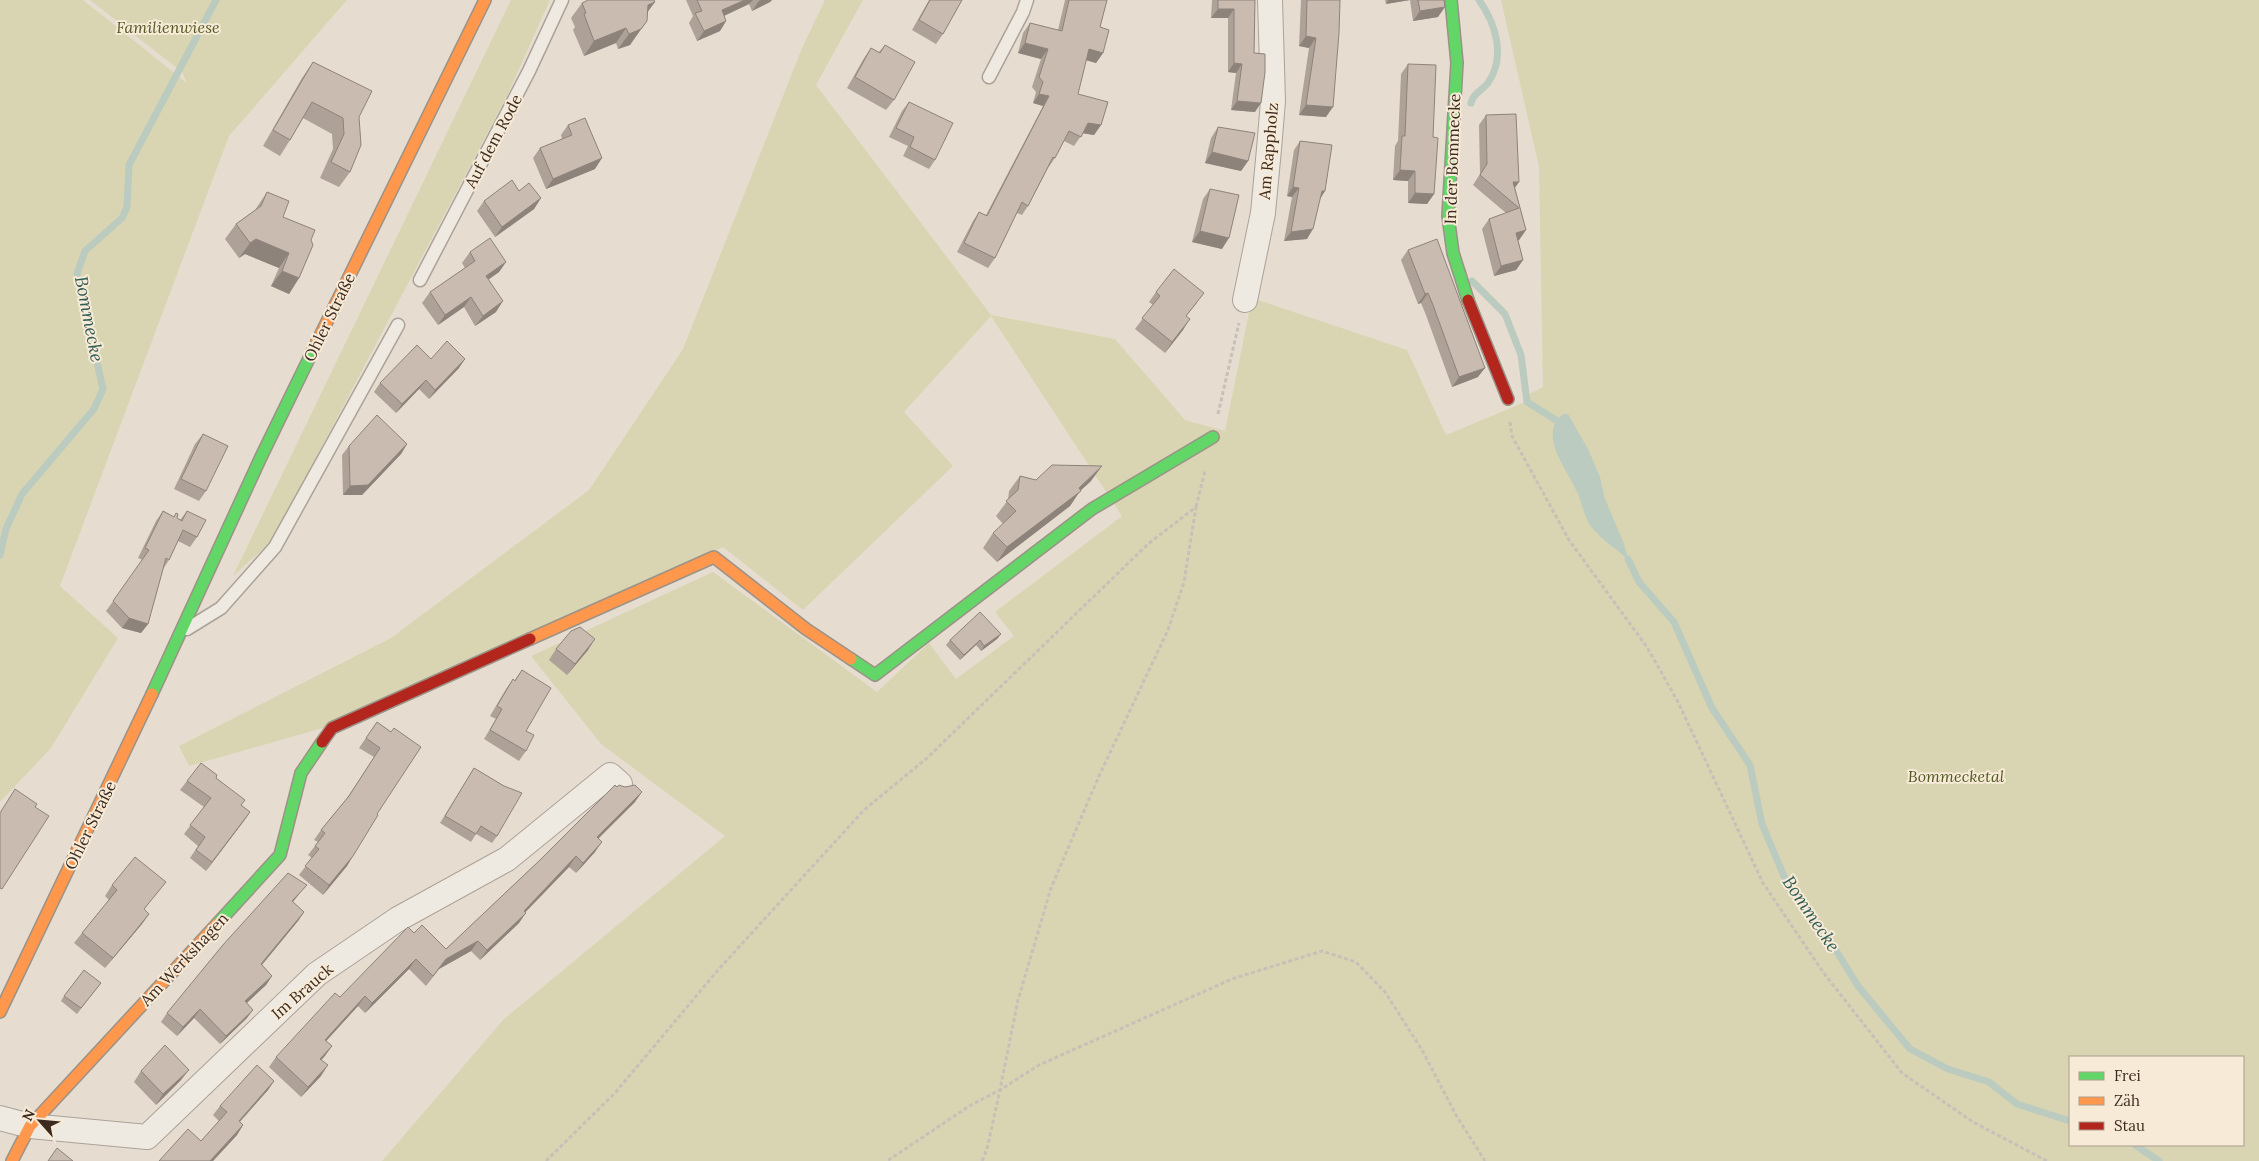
<svg xmlns="http://www.w3.org/2000/svg" width="2259" height="1161" viewBox="0 0 2259 1161" font-family="Lora,serif">
<style>
.green{fill:#d9d5b2;fill-rule:evenodd}
.water{fill:#bbcbc0}
.lines{fill:none;stroke-linecap:round;stroke-linejoin:round}
.stream{stroke:#bbcbc0;stroke-width:7}
.lane-casing{stroke:#aca298;stroke-width:15}
.street-casing{stroke:#aca298;stroke-width:26}
.fast-casing{stroke:#9b9288;stroke-width:14}
.slow-casing{stroke:#9b9288;stroke-width:14}
.jam-casing{stroke:#9b9288;stroke-width:14}
.path{stroke:#c7c0b8;stroke-width:3;stroke-dasharray:4 2.5;stroke-linecap:butt}
.lane{stroke:#eee9e1;stroke-width:12}
.street{stroke:#eee9e1;stroke-width:24}
.fast{stroke:#63d668;stroke-width:11}
.slow{stroke:#ff974d;stroke-width:11}
.jam{stroke:#b3261e;stroke-width:11}
.wall{fill:#aea197}
.shaded-wall{fill:#8d837b}
.building{fill:#cabbb0;stroke:#8d837b}
.labels{text-anchor:middle;stroke-width:4;stroke-linejoin:round;paint-order:stroke}
.park-label{font-size:16px;font-style:italic;fill:#515925;stroke:#f7ead6}
.street-label{font-size:16px;fill:#3c2a1f;stroke:#f7ead6}
.water-label{font-size:18px;font-style:italic;fill:#2e5c55;stroke:#f7ead6}
</style>
<rect width="100%" height="100%" fill="#e6ddd0"/>
<path class="green" d="M0 0H83L187 83 182 72 90 0H347L229 136 60 586 118 638 51 748 0 802Z
M511 0H550L507 96 272 541 233 576Z
M825 0H863L816 85 991 315 1115 339 1185 420 1225 431 1252 298 1407 350 1446 435 1525 402 1523 397 1543 387 1539 167 1501 0H2259V1161H382L504 1019 725 836 601 744 531 656 713 572 877 692 929 643 956 679 1014 636 995 612 1122 516 991 316 904 412 953 466 803 610 723 547 323 728 189 766 179 746 391 638 589 490 683 349 802 48ZM2070 1057H2243V1145H2070Z"/>
<path class="water" d="M1563 414H1568L1588 449 1600 477 1605 499 1624 544 1628 559C1616 549 1599 538 1590 525 1583 514 1582 501 1576 490 1567 469 1537 434 1563 414Z"/>
<g class="lines">
<path class="stream" d="M1471 103C1473 93 1483 90 1488 83 1506 57 1496 24 1479 0
M1472 281 1505 314 1521 355 1527 402 1556 420
M0 555 6 529 22 494 94 409 103 389 77 274 85 251 122 218 127 207 129 165 216 0
M1628 559 1639 582 1674 622 1712 708 1750 765 1762 824 1789 888 1826 934 1858 986 1910 1049 1948 1069 1989 1082 2017 1104 2070 1121
M2135 1145 2159 1161"/>
<g class="lane-casing">
<path id="lane" d="M989 77 1023 12 1027 0
M420 280 529 71 562 0
M187 629 221 608 275 547 398 325"/>
</g>
<g class="street-casing">
<path id="street" d="M1245 300 1263 213 1269 149 1273 101 1270 0
M0 1118 30 1126 147 1137 317 974 398 919 507 859 610 775 620 784"/>
</g>
<g class="fast-casing">
<path id="fast" d="M1451 0 1457 63 1448 216 1453 253 1468 300
M851 659 875 675 1092 509 1213 437
M152 694 261 457 317 342
M217 924 280 855 301 773 322 742"/>
</g>
<g class="slow-casing">
<path id="slow" d="M317 342 485 0
M530 639 714 557 806 629 851 659
M0 1012 152 694
M12 1161 30 1126 217 924"/>
</g>
<g class="jam-casing">
<path id="jam" d="M1468 300 1508 399
M322 742 332 728 530 639"/>
</g>
<path class="path" d="M1218 414 1239 323
M1510 422 1512 436 1569 540 1647 647 1678 702 1763 883 1823 972 1902 1073 1973 1122 2047 1161
M1196 507 1205 471
M546 1161 615 1093 718 970 864 810 927 758 1148 544 1196 507 1184 582 1168 630 1099 776 1051 888 1018 1000 1000 1090 971 1105 887 1161
M982 1161 987 1149 1000 1090 1039 1065 1232 979 1322 951 1356 962 1385 992 1422 1050 1456 1115 1485 1161"/>
<use href="#lane" class="lane"/>
<use href="#street" class="street"/>
<use href="#fast" class="fast"/>
<use href="#slow" class="slow"/>
<use href="#jam" class="jam"/>
</g>
<path class="wall" d="M686 0H772L770 2 752 11 749 4 724 16 726 21 720 31 697 41 689 23 693 16Z
M929 0H962L943 34 936 44 912 30Z
M1065 0H1107L1100 27 1103 53 1096 63 1086 60 1078 94 1101 125 1094 135 1083 133 1074 146 1064 141 1055 158 1048 168 1028 206 1022 215 1017 213 995 258 988 268 957 252 973 221 979 212 986 215 1043 106 1033 103 1036 92 1032 87 1041 59 1018 53 1023 33 1030 23 1058 30Z
M1212 0H1255L1254 53 1255 112 1231 110 1236 73 1228 72V18H1211Z
M1301 0H1340L1326 117 1299 115 1309 48 1299 46Z
M1385 0H1444L1438 17 1413 21 1410 0 1386 4Z
M582 3 648 12 630 45 618 49 616 43 584 56 573 30 575 27 571 18Z
M885 45 894 100 886 110 847 88 864 58 871 48 879 52Z
M313 62 359 117 350 172 339 187 320 178 333 149 332 134 303 118 290 140 280 156 263 146 302 78Z
M1408 64 1433 137 1434 194 1427 204 1408 203V181L1393 180 1395 146 1398 141 1401 74Z
M909 102 935 160 929 169 903 156 908 146 889 137 902 111Z
M1486 115 1515 188 1526 230 1519 240H1518L1523 260 1516 270 1494 276 1482 229 1489 219 1506 213 1473 185 1480 174 1479 125Z
M568 125 595 169 546 189 533 158 540 148 562 139 561 135Z
M1218 127 1248 161 1241 171 1205 163 1211 138Z
M1300 141 1320 198 1307 239 1284 241 1292 197 1287 196 1294 150Z
M1210 189 1222 249 1192 242 1203 199Z
M519 191 541 198 534 209 495 237 477 211 484 201Z
M267 192 283 217 311 240 299 278 289 294 271 286 279 268 245 254 239 258 225 239 236 224 255 210Z
M1408 250 1478 377 1452 387 1426 315 1421 303 1418 304 1401 260Z
M470 252 506 262 499 272 488 280 496 312 475 326 464 307 438 325 422 303 430 292 465 268 462 263Z
M1156 292 1197 303 1186 316 1183 330 1165 353 1135 329 1153 305 1149 302Z
M431 359 459 368 429 399 419 389 396 413 374 392 380 383Z
M203 434 206 491 199 501 174 489 195 444Z
M407 444 401 454 362 495H343L342 455 349 446Z
M1020 476 1036 480 1091 481 1080 491 1070 506 997 562 983 548 993 533 1003 524 996 516 1008 500 1009 491Z
M163 511 180 520 187 511 197 537 190 547 178 541 169 560 163 569 148 624 141 633 122 628 106 611 143 560 138 558 156 521Z
M1001 634 997 639 981 651 976 645 960 660 946 645 950 640Z
M556 649 588 650 567 675 549 660Z
M522 670 526 731V751L519 761 484 739 496 719 490 716 506 689 513 679 514 681Z
M377 722 391 732 377 814 347 866 323 895 299 875 312 858 308 855 318 842 314 840 321 830 347 798 374 757 359 748Z
M474 768 504 786 497 836 492 843 476 834 471 842 440 823Z
M216 778 242 806 250 812 206 871 190 858 198 846 184 834 204 807 180 790 187 781Z
M617 787 635 802 598 838 595 852 576 873 569 867 525 912 519 923 480 960 471 951 439 969 426 986 409 969 365 1013 358 1006 326 1041 332 1046 321 1060V1076L301 1097 269 1067 276 1057 340 997 414 933 446 949Z
M166 882 144 909 149 914 142 924 105 968 74 943 82 933 109 900 105 896 112 885Z
M300 893 293 902 304 912 298 921 262 965 272 976 266 985 247 1003V1018L220 1044 194 1018 177 1036 161 1022 167 1013Z
M101 983 77 1014 61 1001 64 996Z
M141 1071 181 1080 156 1105 134 1082Z
M274 1081 268 1090 240 1122 243 1125 237 1135 213 1161H159L201 1141 219 1121 213 1115 220 1106Z"/>
<path class="shaded-wall" d="M745 0H753L749 4 715 20 722 10Z
M761 0H772L770 2 752 11 759 1Z
M1388 0H1410L1386 4Z
M655 2 644 17 648 5Z
M1445 7 1438 17 1413 21 1420 11Z
M1218 9H1234L1228 18H1211Z
M647 21 630 45 618 49 629 34Z
M726 21 720 31 697 41 704 31Z
M626 28 616 43 584 56 594 41Z
M1306 36 1316 38 1309 48 1299 46Z
M1025 43 1048 49 1041 59 1018 53Z
M1089 49 1103 53 1096 63 1082 59Z
M1234 63 1242 64 1236 73 1228 72Z
M1039 94 1049 96 1043 106 1033 103Z
M1237 101 1261 103 1255 112 1231 110Z
M1306 105 1333 107 1326 117 1299 115Z
M1088 123 1101 125 1094 135 1081 133Z
M1212 152 1248 161 1241 171 1205 163Z
M602 158 595 169 546 189 553 179Z
M1400 170 1415 171 1408 181 1393 180Z
M1513 182H1519L1512 192Z
M1293 187 1299 188 1292 197 1287 196Z
M1322 191H1325L1319 201Z
M1415 193 1434 194 1427 204 1408 203Z
M541 198 534 209 495 237 502 227Z
M1313 229 1307 239 1284 241 1291 232Z
M1526 230 1519 240 1509 243 1516 233Z
M1200 231 1229 238 1222 249 1192 242Z
M256 239 289 253 279 268 245 254 239 258 250 243Z
M1523 260 1516 270 1494 276 1501 266Z
M506 262 499 272 479 286 486 276Z
M282 271 299 278 289 294 271 286Z
M1428 293 1421 303 1418 304 1425 294Z
M471 297 464 307 438 325 445 315Z
M503 301 496 312 475 326 483 316Z
M1190 319 1183 330 1165 353 1172 342Z
M465 359 459 368 429 399 435 390Z
M1485 368 1478 377 1452 387 1459 377Z
M426 380 419 389 396 413 402 404Z
M407 444 401 454 362 495H343L350 486Z
M1102 466 1091 481 1080 491 1070 506 997 562 1007 547 1079 488Z
M129 618 148 624 141 633 122 628Z
M1001 634 997 639 981 651 984 646Z
M595 639 588 650 567 675 575 664Z
M980 640 976 645 960 660 964 655Z
M642 792 635 802 590 847 597 837Z
M250 812 244 821 206 871 212 862Z
M602 842 595 852 576 873 583 863Z
M353 856 347 866 323 895 329 885Z
M576 856 569 867 517 921 524 911Z
M307 885 300 893 286 910 292 901Z
M304 912 298 921 255 973 261 964Z
M526 913 519 923 480 960 487 950Z
M149 914 142 924 105 968 113 958Z
M478 941 471 951 439 969 426 986 446 959Z
M416 959 409 969 365 1013 372 1003Z
M272 976 266 985 239 1010 245 1001Z
M365 996 358 1006 318 1050 325 1040Z
M200 1009 194 1018 177 1036 183 1027Z
M253 1010 247 1018 220 1044 226 1036Z
M332 1046 325 1056 313 1069 320 1059Z
M328 1065 321 1076 301 1097 308 1087Z
M189 1070 181 1080 156 1105 163 1094Z
M274 1081 268 1090 232 1130 239 1121Z
M243 1125 237 1135 213 1161H210Z"/>
<path class="building" d="M588 0H654L655 2 648 5 647 21 641 29 629 34 626 28 594 41 584 14 586 13 582 3Z
M697 0H745L722 10 726 21 704 31 695 13 702 11Z
M930 0H962L943 34 919 20Z
M1069 0H1107L1100 27 1109 30 1103 53 1089 49 1078 94 1108 102 1101 125 1088 123 1081 137 1069 131 1055 158 1053 157 1028 206 1022 202 995 258 964 243 979 212 987 216 1049 96 1039 94 1043 82 1039 77 1048 49 1025 43 1030 23 1062 31Z
M1218 0H1255L1254 53 1265 54V72L1261 103 1237 101 1242 64 1234 63V9H1218Z
M1307 0H1340L1339 33 1333 107 1306 105 1316 38 1306 36Z
M1418 0H1444L1445 7 1420 11Z
M885 45 915 62 894 100 855 77 871 48 880 53Z
M313 62 372 91 359 117 361 145 350 172 331 162 344 134 343 118 312 102 290 140 273 130Z
M1408 64 1436 65 1433 137 1438 138 1434 194 1415 193V171L1400 170 1402 136H1405Z
M909 102 953 123 935 160 910 147 914 137 896 128Z
M1516 114 1519 182H1513L1526 230 1516 233 1523 260 1501 266 1489 219 1519 208 1480 175 1487 164 1486 115Z
M585 118 602 158 553 179 540 148 572 135 568 125Z
M1218 127 1255 133 1248 161 1212 152Z
M1300 141 1332 145 1325 191H1322L1313 229 1291 232 1299 188 1293 187Z
M512 180 519 191 529 183 541 198 502 227 484 201Z
M1210 189 1239 195 1229 238 1200 231Z
M267 192 289 201 283 217 315 230 311 240 313 245 299 278 282 271 289 253 256 239 250 243 236 224 261 206Z
M490 238 506 262 486 276 503 301 483 316 471 297 445 315 430 292 475 261 470 252Z
M1437 239 1485 368 1459 377 1433 305 1428 293 1425 294 1408 250Z
M1174 269 1204 293 1186 316 1190 319 1172 342 1142 318 1160 296 1156 292Z
M447 341 465 359 435 390 426 380 402 404 380 383 417 345 431 359Z
M377 415 407 444 368 485 350 486 349 446Z
M203 434 228 446 206 491 181 479Z
M1052 465 1102 466 1079 488 1081 491 1007 547 993 533 1016 511 1006 501 1018 490 1020 476 1036 480Z
M163 511 174 517 176 513 178 514 177 518 182 521 187 511 206 520 197 537 183 530 169 560 166 558 148 624 129 618 113 601 149 550 145 548Z
M980 612 1001 634 984 646 980 640 964 655 950 640Z
M580 627 595 639 575 664 556 649 571 631Z
M522 670 551 688 526 731 534 735 526 751 490 730 502 709 497 706 513 679 515 681Z
M377 722 391 732 394 728 421 747 377 814 378 815 353 856 329 885 305 866 319 849 315 846 325 833 321 830 349 796 380 748 366 738Z
M201 763 217 775 216 778 245 800 241 805 250 812 212 862 196 850 205 837 190 825 211 798 187 781Z
M474 768 504 786 522 793 497 836 481 826 476 834 445 816Z
M615 785 617 787 619 785 625 787 635 785 642 792 597 837 602 842 583 863 576 856 524 911 526 913 487 950 478 941 446 959 433 976 416 959 372 1003 365 996 325 1040 332 1046 320 1059 328 1065 308 1087 276 1057 335 993 340 997 408 927 414 933 422 925 446 949 540 860Z
M15 789 37 804 35 807 49 816 2 889 0 888V813Z
M135 857 166 882 144 909 149 914 113 958 82 933 117 890 112 885Z
M288 873 307 885 292 901 304 912 261 964 272 976 245 1001 253 1010 226 1036 200 1009 183 1027 167 1013 222 946Z
M84 970 101 983 81 1008 64 996Z
M165 1045 189 1070 163 1094 141 1071Z
M257 1065 274 1081 239 1121 243 1125 210 1161H159L188 1129 201 1141 227 1112 220 1106Z
M57 1148 73 1161H48Z"/>
<g class="labels">
<g class="park-label">
<text x="168" y="33">Familienwiese</text>
<text x="1956" y="782">Bommecketal</text>
</g>
<g class="street-label">
<text transform="translate(493 141) rotate(-62)" y="6">Auf dem Rode</text>
<text transform="translate(1268 151) rotate(-85)" y="6">Am Rappholz</text>
<text transform="translate(1452 159) rotate(-88)" y="6">In der Bommecke</text>
<text transform="translate(329 317) rotate(-64)" y="6">Ohler Straße</text>
<text transform="translate(90 825) rotate(-64)" y="6">Ohler Straße</text>
<text transform="translate(184 959) rotate(-47)" y="6">Am Werkshagen</text>
<text transform="translate(302 991) rotate(-41)" y="6">Im Brauck</text>
</g>
<g class="water-label">
<text transform="translate(89 319) rotate(79)" y="6">Bommecke</text>
<text transform="translate(1811 914) rotate(56)" y="6">Bommecke</text>
</g>
</g>
<rect x="2069" y="1056" width="175" height="90" fill="#f7ead6" stroke="#ac9d8d"/>
<rect x="2079" y="1072" width="25" height="8" fill="#63d668" stroke="#ac9d8d"/>
<text x="2114" y="1081" font-size="15" fill="#3c2a1f">Frei</text>
<rect x="2079" y="1097" width="25" height="8" fill="#ff974d" stroke="#ac9d8d"/>
<text x="2114" y="1106" font-size="15" fill="#3c2a1f">Zäh</text>
<rect x="2079" y="1122" width="25" height="8" fill="#b3261e" stroke="#ac9d8d"/>
<text x="2114" y="1131" font-size="15" fill="#3c2a1f">Stau</text>
<g transform="translate(40 1121) rotate(297)" stroke="#f7ead6" stroke-width="4" paint-order="stroke">
<path d="M0-4L9 19L0 12L-9 19Z" fill="#3c2a1f"/>
<text y="-8" font-size="14" font-weight="bold" text-anchor="middle" fill="#3c2a1f">N</text>
</g>
</svg>
